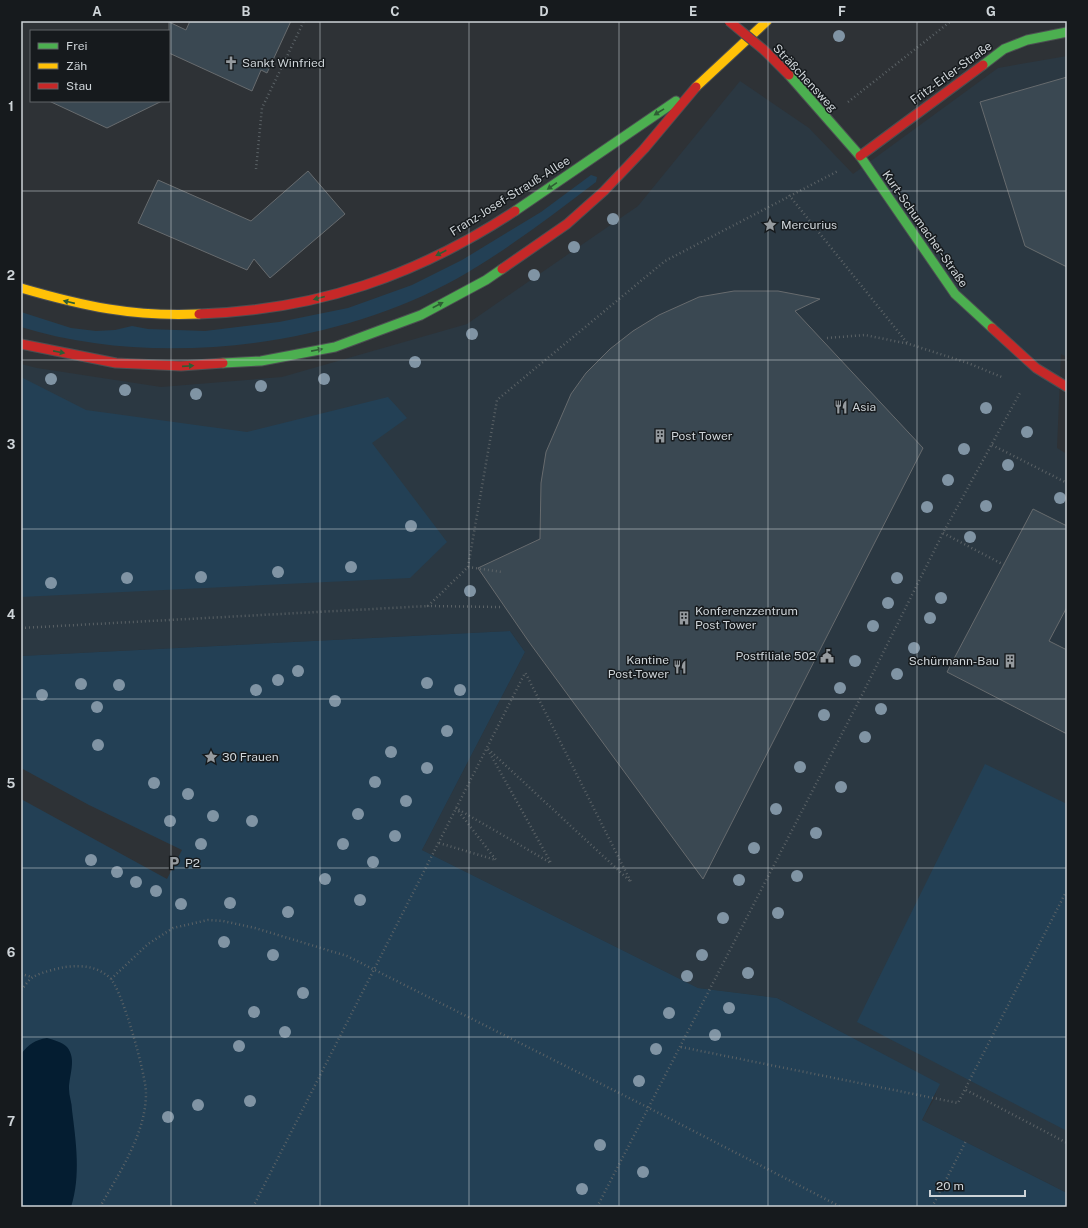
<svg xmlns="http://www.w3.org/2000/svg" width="1088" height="1228" viewBox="0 0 1088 1228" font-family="'Public Sans',sans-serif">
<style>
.built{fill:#2b3842}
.green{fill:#234055}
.water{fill:#041d31}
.building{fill:#3a4852;stroke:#676b6e}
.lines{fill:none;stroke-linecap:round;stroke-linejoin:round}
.fast-casing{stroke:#4c4f52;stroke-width:11}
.slow-casing{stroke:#4c4f52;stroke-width:11}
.jam-casing{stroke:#4c4f52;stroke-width:11}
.path{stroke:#5b6266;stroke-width:2.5;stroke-dasharray:1 3;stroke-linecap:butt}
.fast{stroke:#4caf50;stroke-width:9}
.slow{stroke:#ffc107;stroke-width:9}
.jam{stroke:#c62828;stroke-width:9}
.jam-bridge-casing{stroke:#4c4f52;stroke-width:11;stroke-linecap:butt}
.jam-bridge{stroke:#c62828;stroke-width:9}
.tree{fill:#8094a4}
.oneway{fill:#2e5d34}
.grid{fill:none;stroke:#ced4d8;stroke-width:1;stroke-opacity:0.55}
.labels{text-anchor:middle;stroke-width:3;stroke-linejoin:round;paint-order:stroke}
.poi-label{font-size:12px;fill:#ced4d8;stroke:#161a1d;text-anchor:start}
.street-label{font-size:12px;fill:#ced4d8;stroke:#161a1d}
.neatline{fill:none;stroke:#ced4d8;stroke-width:1.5}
.grid-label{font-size:13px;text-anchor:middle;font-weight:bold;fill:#ced4d8}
</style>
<rect width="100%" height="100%" fill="#2e3236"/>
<path class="built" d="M1067 56V357L1061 354 1057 448 1067 454V1193L922 1120 934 1099 939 1084 777 998 698 988 422 850 525 652 510 631 21 656V364L37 368 161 387 282 377 467 324 638 206 740 81 809 128 853 174 998 68Z"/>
<path class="green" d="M591 175 597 177 596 182C551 216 507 250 458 278 335 347 156 369 21 327V312L71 328 96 331 115 330 132 326 148 329 205 331 279 322 348 308 412 285 462 260 541 212Z
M21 377 86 410 247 432 388 397 407 418 372 443 447 542 410 578 21 597Z
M510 631 525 652 422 850 698 988 777 998 940 1084 922 1120 1067 1193V1207H21V799L167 879 182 850 89 805 21 768V656Z
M985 764 1067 804V1131L857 1022Z"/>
<path class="water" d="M47 1038C54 1040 62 1042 67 1047 77 1059 69 1075 69 1089 69 1096 72 1103 72 1110 76 1142 81 1176 71 1207H21V1054C29 1044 35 1040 47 1038Z"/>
<path class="building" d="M190 21H291L267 73 261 70 252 91 169 53V22L186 30Z
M1067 77V267L1025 246 980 102Z
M49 101H162L107 128Z
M308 171 345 214 270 278 254 259 247 270 138 223 158 180 251 221Z
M734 291H778L820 299 795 311 923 448 703 879 529 642 478 568 540 539 541 483 546 452 571 394 586 373 610 349 633 331 659 315 699 297Z
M1033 509 1067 526V607L1049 641 1067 650V734L947 672Z"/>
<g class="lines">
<g class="fast-casing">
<path id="fast" d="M983 65 1004 49 1027 40 1067 32
M789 75 860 156 955 294 992 328
M515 211 676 101
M223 363 261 361 335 347 421 315 486 280 502 269"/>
</g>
<g class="slow-casing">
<path id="slow" d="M696 87 767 21
M21 288C83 306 133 317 199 314"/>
</g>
<g class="jam-casing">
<path id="jam" d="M860 156 983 65
M502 269 567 224 604 191 644 149 696 87
M199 314C317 310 416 276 515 211
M992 328 1036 368 1067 387
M21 344 116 363 181 366 223 363"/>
</g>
<path class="path" d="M848 102 951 21
M256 169 262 108 304 21
M789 195 908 344
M827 338 865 335 909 344 968 363 1004 378
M992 445 1067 483
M943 533 1004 565
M468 567 497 400 665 261 838 171
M500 607 428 606 468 567 502 572
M21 628 428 606
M439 843 496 860 456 808 551 863 487 748 631 882 525 672
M21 974 32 977
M111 979 148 944 173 928 208 920 223 921 255 928 347 956 649 1108 841 1207
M21 990C25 986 29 979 33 977 42 972 55 969 65 967 82 965 97 966 110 978 122 989 146 1075 146 1093 146 1134 119 1173 100 1207
M681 1047 958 1103 1067 890
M966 1090 1067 1143
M253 1207 525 673
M597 1207 861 697 943 533 1021 391
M932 1207 966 1141"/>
<use href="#fast" class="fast"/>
<use href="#slow" class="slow"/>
<use href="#jam" class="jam"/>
<g class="jam-bridge-casing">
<path id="jam-bridge" d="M729 21 764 50 789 75"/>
</g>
<use href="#jam-bridge" class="jam-bridge"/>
</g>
<g class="tree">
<circle cx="839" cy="36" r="6"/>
<circle cx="613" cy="219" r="6"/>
<circle cx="574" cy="247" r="6"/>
<circle cx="534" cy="275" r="6"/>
<circle cx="472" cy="334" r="6"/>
<circle cx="415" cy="362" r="6"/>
<circle cx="51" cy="379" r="6"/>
<circle cx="324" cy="379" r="6"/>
<circle cx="261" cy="386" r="6"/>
<circle cx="125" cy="390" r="6"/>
<circle cx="196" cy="394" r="6"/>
<circle cx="986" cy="408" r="6"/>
<circle cx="1027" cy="432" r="6"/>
<circle cx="964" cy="449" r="6"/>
<circle cx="1008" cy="465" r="6"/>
<circle cx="948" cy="480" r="6"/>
<circle cx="1060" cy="498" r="6"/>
<circle cx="986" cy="506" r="6"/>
<circle cx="927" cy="507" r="6"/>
<circle cx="411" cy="526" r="6"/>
<circle cx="970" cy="537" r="6"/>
<circle cx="351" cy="567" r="6"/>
<circle cx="278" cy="572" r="6"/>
<circle cx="201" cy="577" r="6"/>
<circle cx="127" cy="578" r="6"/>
<circle cx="897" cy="578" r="6"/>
<circle cx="51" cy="583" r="6"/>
<circle cx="470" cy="591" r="6"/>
<circle cx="941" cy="598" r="6"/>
<circle cx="888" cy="603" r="6"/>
<circle cx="930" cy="618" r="6"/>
<circle cx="873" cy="626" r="6"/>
<circle cx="914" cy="648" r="6"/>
<circle cx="855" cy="661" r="6"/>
<circle cx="298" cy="671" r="6"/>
<circle cx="897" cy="674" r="6"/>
<circle cx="278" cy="680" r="6"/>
<circle cx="427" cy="683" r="6"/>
<circle cx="81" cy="684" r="6"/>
<circle cx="119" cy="685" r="6"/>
<circle cx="840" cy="688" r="6"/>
<circle cx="256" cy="690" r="6"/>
<circle cx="460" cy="690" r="6"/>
<circle cx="42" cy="695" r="6"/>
<circle cx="335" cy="701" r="6"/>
<circle cx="97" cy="707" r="6"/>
<circle cx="881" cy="709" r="6"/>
<circle cx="824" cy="715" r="6"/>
<circle cx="447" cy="731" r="6"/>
<circle cx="865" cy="737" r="6"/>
<circle cx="98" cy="745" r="6"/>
<circle cx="391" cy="752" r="6"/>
<circle cx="800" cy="767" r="6"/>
<circle cx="427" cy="768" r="6"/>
<circle cx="375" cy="782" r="6"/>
<circle cx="154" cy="783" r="6"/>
<circle cx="841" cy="787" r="6"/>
<circle cx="188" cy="794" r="6"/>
<circle cx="406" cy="801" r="6"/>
<circle cx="776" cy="809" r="6"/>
<circle cx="358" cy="814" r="6"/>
<circle cx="213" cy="816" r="6"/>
<circle cx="170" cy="821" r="6"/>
<circle cx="252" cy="821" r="6"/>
<circle cx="816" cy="833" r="6"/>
<circle cx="395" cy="836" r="6"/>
<circle cx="201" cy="844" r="6"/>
<circle cx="343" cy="844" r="6"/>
<circle cx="754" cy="848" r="6"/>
<circle cx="91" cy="860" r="6"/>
<circle cx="373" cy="862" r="6"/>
<circle cx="117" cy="872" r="6"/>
<circle cx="797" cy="876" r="6"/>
<circle cx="325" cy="879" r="6"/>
<circle cx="739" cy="880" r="6"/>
<circle cx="136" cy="882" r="6"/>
<circle cx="156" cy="891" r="6"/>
<circle cx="360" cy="900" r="6"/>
<circle cx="230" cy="903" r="6"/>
<circle cx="181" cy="904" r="6"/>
<circle cx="288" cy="912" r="6"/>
<circle cx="778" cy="913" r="6"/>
<circle cx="723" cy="918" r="6"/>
<circle cx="224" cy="942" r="6"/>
<circle cx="273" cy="955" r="6"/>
<circle cx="702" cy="955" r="6"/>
<circle cx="748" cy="973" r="6"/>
<circle cx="687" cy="976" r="6"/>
<circle cx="303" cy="993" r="6"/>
<circle cx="729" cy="1008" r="6"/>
<circle cx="254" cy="1012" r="6"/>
<circle cx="669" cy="1013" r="6"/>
<circle cx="285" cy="1032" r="6"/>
<circle cx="715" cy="1035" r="6"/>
<circle cx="239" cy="1046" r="6"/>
<circle cx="656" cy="1049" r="6"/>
<circle cx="639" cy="1081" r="6"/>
<circle cx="250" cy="1101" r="6"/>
<circle cx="198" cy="1105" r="6"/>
<circle cx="168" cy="1117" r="6"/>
<circle cx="600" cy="1145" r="6"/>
<circle cx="643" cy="1172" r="6"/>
<circle cx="582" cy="1189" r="6"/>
</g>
<defs><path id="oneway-solid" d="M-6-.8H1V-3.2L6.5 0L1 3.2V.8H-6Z"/></defs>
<g class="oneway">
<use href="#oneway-solid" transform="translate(659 112) rotate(148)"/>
<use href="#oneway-solid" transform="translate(552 186) rotate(145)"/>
<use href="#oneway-solid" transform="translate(441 253) rotate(153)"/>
<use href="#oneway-solid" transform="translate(319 298) rotate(165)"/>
<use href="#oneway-solid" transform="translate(69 302) rotate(-167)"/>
<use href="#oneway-solid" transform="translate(438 305) rotate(-28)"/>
<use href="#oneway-solid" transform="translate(317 350) rotate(-11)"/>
<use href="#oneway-solid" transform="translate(59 352) rotate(11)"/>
<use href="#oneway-solid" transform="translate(188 366) rotate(-4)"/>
</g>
<path class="grid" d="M171 21V1207M320 21V1207M469 21V1207M619 21V1207M768 21V1207M917 21V1207M21 191H1067M21 360H1067M21 529H1067M21 699H1067M21 868H1067M21 1037H1067"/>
<defs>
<g id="church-bare" transform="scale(1.08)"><path d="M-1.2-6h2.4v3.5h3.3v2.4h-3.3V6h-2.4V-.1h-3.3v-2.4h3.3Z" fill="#969b9f" stroke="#161a1d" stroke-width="2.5" paint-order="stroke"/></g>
<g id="sight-bare" transform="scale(1.08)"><path d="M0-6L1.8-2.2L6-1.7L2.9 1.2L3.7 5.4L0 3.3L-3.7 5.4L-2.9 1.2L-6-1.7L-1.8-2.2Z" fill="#969b9f" stroke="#161a1d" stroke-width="2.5" paint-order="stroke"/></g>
<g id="restaurant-bare" transform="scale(1.08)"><path d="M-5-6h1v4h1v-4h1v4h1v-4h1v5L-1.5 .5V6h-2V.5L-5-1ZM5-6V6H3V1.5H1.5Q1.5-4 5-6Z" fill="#969b9f" stroke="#161a1d" stroke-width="2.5" paint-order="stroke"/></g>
<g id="building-bare" transform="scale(1.08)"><path d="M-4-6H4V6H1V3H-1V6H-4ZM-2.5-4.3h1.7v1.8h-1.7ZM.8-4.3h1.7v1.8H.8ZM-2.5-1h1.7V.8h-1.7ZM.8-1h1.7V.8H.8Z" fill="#969b9f" stroke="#161a1d" stroke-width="2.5" paint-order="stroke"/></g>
<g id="civic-bare" transform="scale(1.08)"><path d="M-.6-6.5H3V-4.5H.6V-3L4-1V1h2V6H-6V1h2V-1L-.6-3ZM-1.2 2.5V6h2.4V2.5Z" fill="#969b9f" stroke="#161a1d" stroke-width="2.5" paint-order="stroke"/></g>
<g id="parking-bare" transform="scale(1.08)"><path d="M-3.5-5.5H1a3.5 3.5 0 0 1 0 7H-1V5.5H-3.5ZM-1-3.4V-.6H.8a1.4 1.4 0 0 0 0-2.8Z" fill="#969b9f" stroke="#161a1d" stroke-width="2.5" paint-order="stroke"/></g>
</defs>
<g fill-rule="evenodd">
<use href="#church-bare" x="231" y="63"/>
<use href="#sight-bare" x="770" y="225"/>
<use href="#restaurant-bare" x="841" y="407"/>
<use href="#building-bare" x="660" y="436"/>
<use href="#building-bare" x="684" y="618"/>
<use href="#civic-bare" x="827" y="656"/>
<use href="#building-bare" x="1010" y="661"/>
<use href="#restaurant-bare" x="680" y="667"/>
<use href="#sight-bare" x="211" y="757"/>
<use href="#parking-bare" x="174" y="863"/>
</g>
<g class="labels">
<g class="poi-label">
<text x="242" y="67">Sankt Winfried</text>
<text x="781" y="229">Mercurius</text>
<text x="852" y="411">Asia</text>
<text x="671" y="440">Post Tower</text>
<text x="695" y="615">Konferenzzentrum<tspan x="695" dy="14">Post Tower</tspan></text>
<text x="816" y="660" text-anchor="end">Postfiliale 502</text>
<text x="669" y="664" text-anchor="end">Kantine<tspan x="669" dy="14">Post-Tower</tspan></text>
<text x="999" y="665" text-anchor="end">Schürmann-Bau</text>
<text x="222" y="761">30 Frauen</text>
<text x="185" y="867">P2</text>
</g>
<g class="street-label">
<text transform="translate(951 73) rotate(-36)" y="4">Fritz-Erler-Straße</text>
<text transform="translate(805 78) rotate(47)" y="4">Sträßchensweg</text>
<text transform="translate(510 196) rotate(-32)" y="4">Franz-Josef-Strauß-Allee</text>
<text transform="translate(925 229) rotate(55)" y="4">Kurt-Schumacher-Straße</text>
</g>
</g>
<rect width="1088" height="1228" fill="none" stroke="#161a1d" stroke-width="44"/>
<rect x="30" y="30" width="140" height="72" fill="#161a1d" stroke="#606468"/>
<rect x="38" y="43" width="20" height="6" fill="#4caf50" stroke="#606468"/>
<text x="66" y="50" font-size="12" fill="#ced4d8">Frei</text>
<rect x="38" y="63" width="20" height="6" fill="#ffc107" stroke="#606468"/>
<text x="66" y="70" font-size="12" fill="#ced4d8">Zäh</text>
<rect x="38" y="83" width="20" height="6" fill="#c62828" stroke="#606468"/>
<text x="66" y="90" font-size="12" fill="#ced4d8">Stau</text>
<path d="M930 1190v6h95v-6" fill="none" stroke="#ced4d8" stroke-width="2"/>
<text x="936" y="1190" font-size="12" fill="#ced4d8" stroke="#161a1d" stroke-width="3" paint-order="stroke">20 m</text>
<rect x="22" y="22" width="1044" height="1184" class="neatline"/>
<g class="grid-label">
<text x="97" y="16">A</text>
<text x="246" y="16">B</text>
<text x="395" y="16">C</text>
<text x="544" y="16">D</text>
<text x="693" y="16">E</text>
<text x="842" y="16">F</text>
<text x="991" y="16">G</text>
<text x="11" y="111">1</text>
<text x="11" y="280">2</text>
<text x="11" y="449">3</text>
<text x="11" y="619">4</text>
<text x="11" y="788">5</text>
<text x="11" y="957">6</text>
<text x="11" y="1126">7</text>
</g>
</svg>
